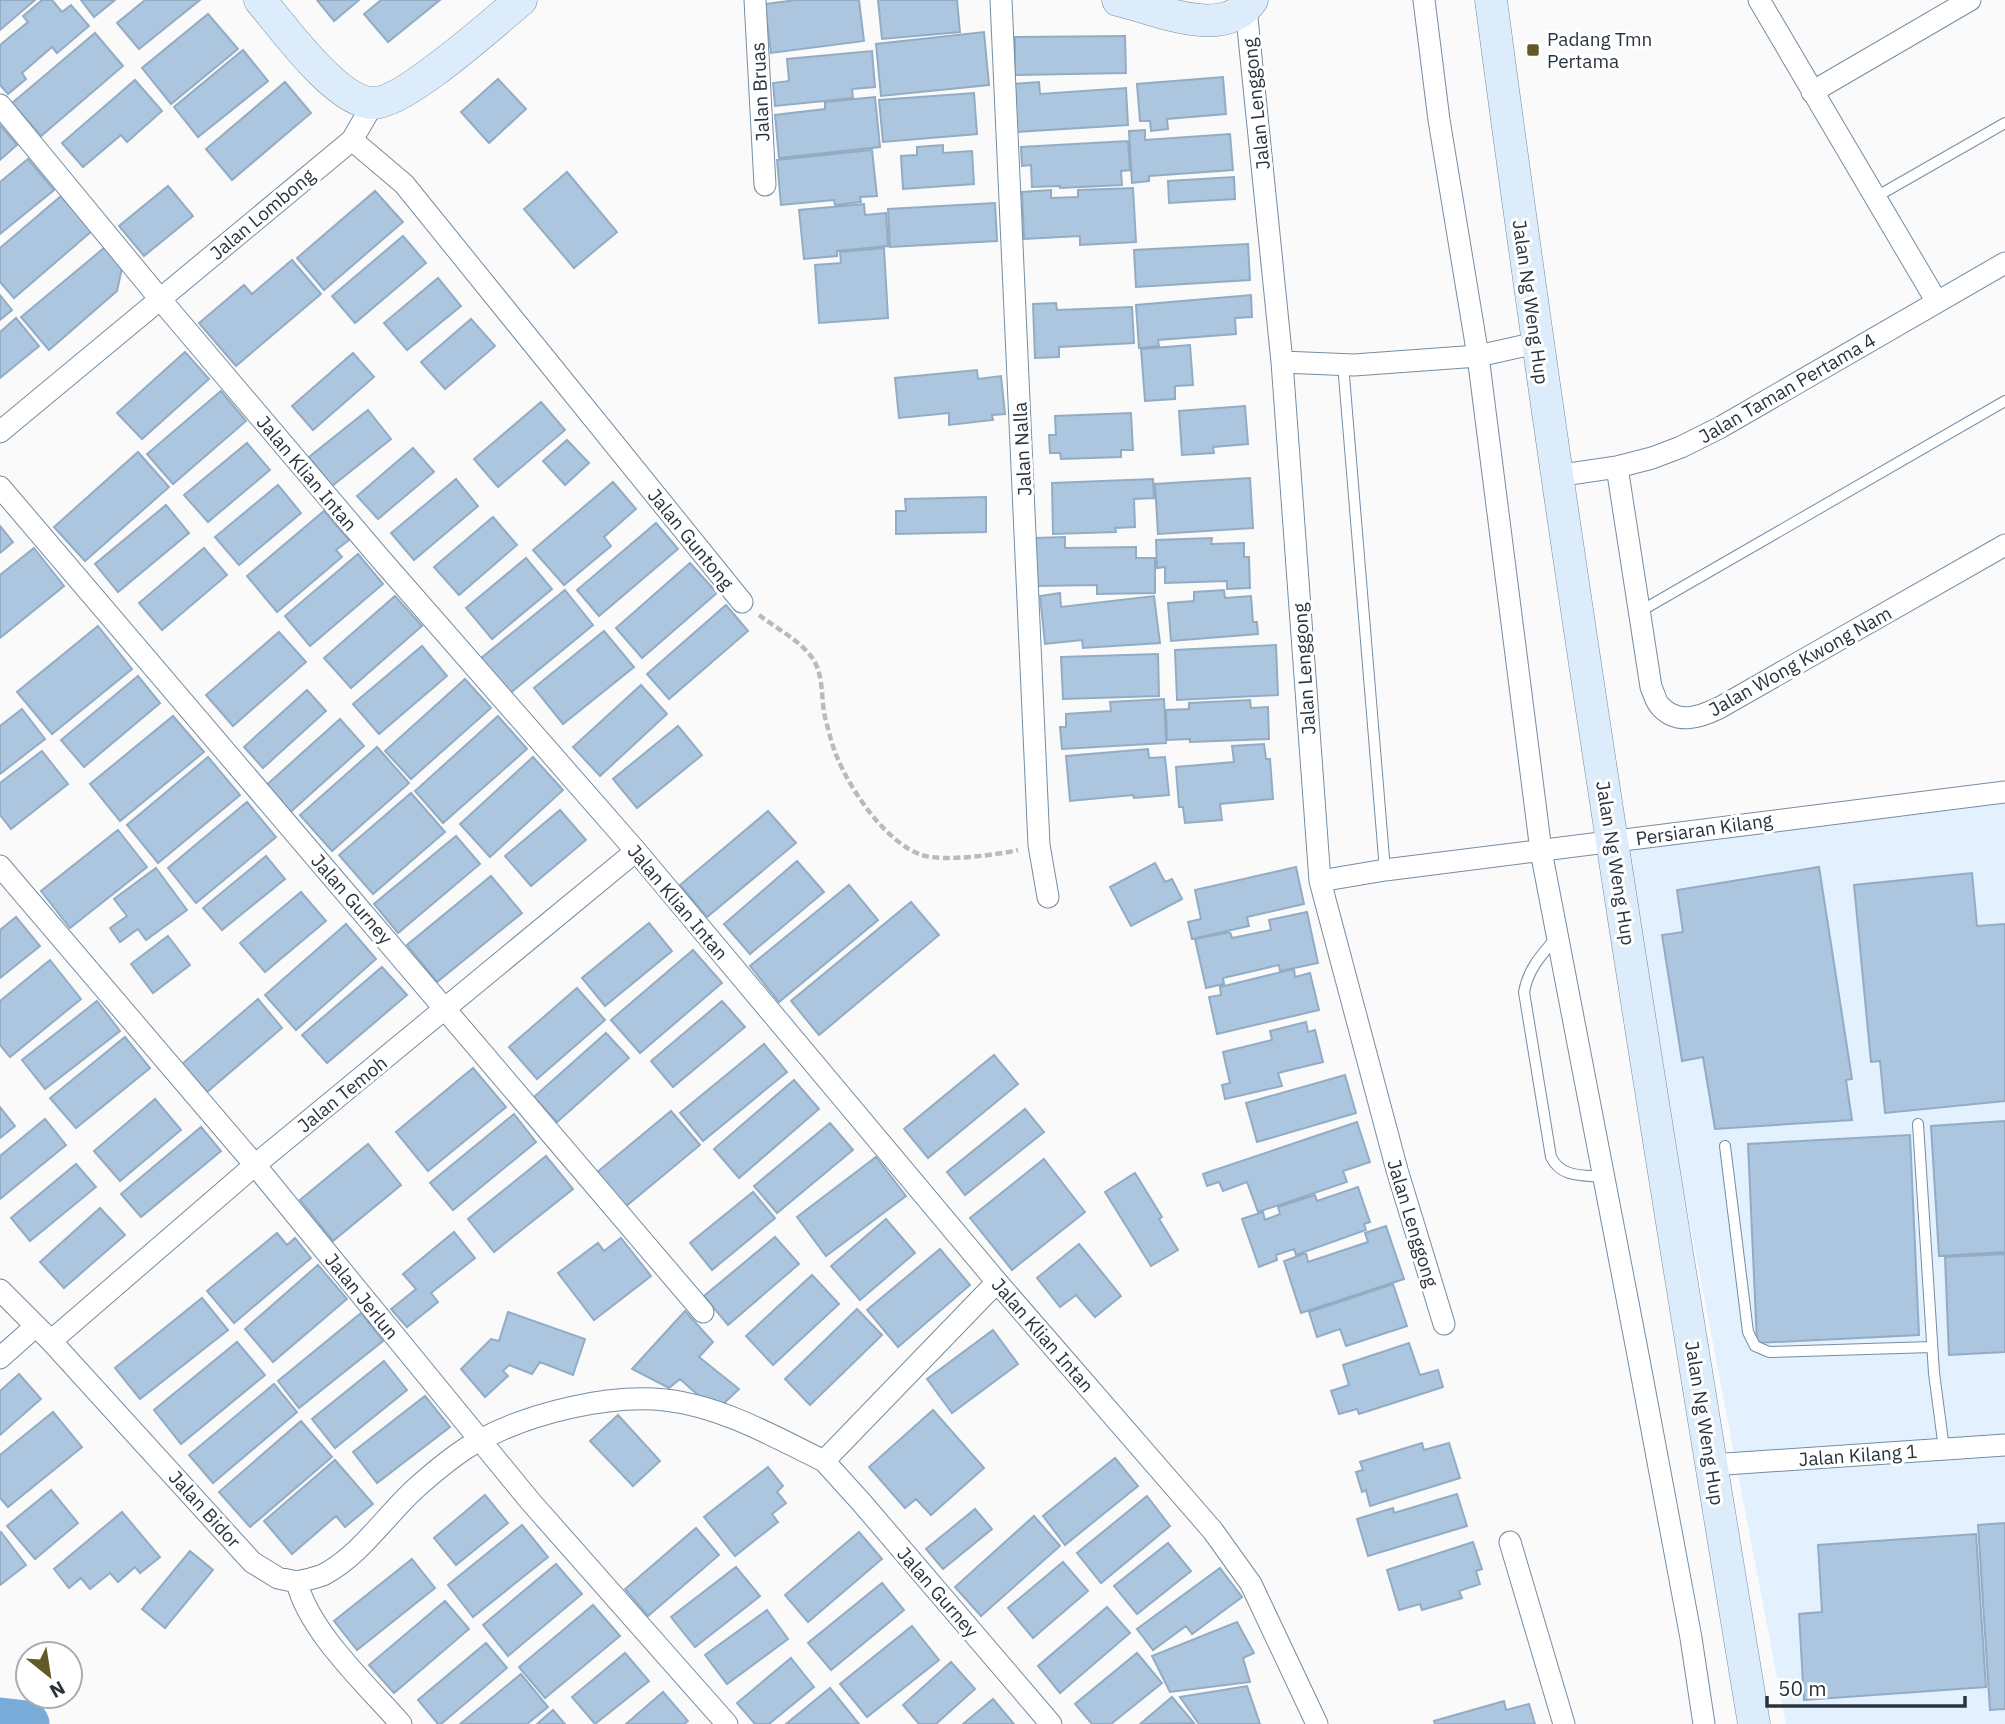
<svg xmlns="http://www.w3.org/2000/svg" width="2005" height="1724" viewBox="0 0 2005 1724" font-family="'IBM Plex Sans',sans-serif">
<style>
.built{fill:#e3f0fd}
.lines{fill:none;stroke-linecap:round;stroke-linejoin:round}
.river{stroke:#79abd9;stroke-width:47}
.building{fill:#acc6df;stroke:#93acc5;stroke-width:2}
.lane-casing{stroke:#748da4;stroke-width:12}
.street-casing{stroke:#748da4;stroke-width:23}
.secondary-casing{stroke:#748da4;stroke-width:33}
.path{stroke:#b8bbbe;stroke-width:4.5;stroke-dasharray:7 3.5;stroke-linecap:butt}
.lane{stroke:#fff;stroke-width:10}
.street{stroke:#fff;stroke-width:21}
.secondary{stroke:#dcecfb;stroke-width:32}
.poi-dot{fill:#645925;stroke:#fff;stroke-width:2.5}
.labels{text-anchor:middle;stroke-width:6;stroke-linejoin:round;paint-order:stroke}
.poi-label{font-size:19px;fill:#2a343e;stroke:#fff;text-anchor:start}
.street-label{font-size:19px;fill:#2a343e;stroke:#fff}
</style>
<rect width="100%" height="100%" fill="#fafafa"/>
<path class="built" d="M2005 796V1724H1786L1617 843Z"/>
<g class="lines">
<path class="river" d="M0 1721 26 1724"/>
</g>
<path class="building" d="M0 0H35L0 30Z
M42 0H52L62 12 71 5 89 26 57 53 52 47 22 73 26 79 8 94 0 85V45L28 22 23 16Z
M81 0H115L94 17Z
M145 0H200L139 49 117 23Z
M317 0H359L334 21Z
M381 0H440L388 42 364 14Z
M796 0H859L864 41 771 53 765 4Z
M878 0H957L960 32 882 39Z
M208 14 238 49 171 104 142 68Z
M984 32 989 85 881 96 876 44Z
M95 33 123 66 41 136 12 103Z
M1125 36 1126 73 1015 75V37Z
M243 50 268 81 198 137 174 107Z
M872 51 875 87 852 89 853 98 775 106 773 83 789 81 787 59Z
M1223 77 1226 114 1167 119 1168 129 1151 131 1150 121H1140L1137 84Z
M498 79 526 109 489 143 461 112Z
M135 80 162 111 127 142 121 135 83 167 62 143Z
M285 82 311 113 232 180 206 149Z
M1039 82 1040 94 1126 88 1128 125 1015 132 1012 84Z
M974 93 977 134 883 142 879 100Z
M875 97 880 147 779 158 775 115 825 109V102Z
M0 125 17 145 0 160Z
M1145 130V140L1230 134 1233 170 1149 176V181L1132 183 1129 131Z
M1128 141 1130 170 1121 171 1122 185 1060 188V186L1032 187 1031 165 1022 166 1021 147Z
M943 145V153L972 151 974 184 903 189 901 156 917 155V147Z
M872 150 877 196 860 197 861 202 835 205 834 200 781 205 777 160Z
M28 159 54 190 0 234V182Z
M567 172 617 232 574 268 524 209Z
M1234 177 1235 199 1169 203 1168 181Z
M168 186 193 216 144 256 119 226Z
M1133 188 1136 242 1080 245V236L1024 239 1022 192 1051 190V198L1078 197V190Z
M375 191 403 222 324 290 297 258Z
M61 196 92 231 14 298 0 282V248Z
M995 203 997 241 890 247 888 209Z
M864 204 865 215 886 213 888 246 837 251V256L804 259 799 210Z
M403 236 426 263 355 323 332 296Z
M1248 244 1250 280 1136 287 1134 250Z
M104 248 122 268 117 291 49 350 21 317Z
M884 248 888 318 819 323 815 265 841 263 840 252Z
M292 260 321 294 236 366 199 323 244 285 252 294Z
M438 278 461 306 407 350 384 323Z
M0 295 12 310 0 320Z
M1251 295 1252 317 1235 318 1236 334 1158 340 1159 346 1139 348 1136 305Z
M1056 303 1057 310 1132 307 1134 343 1059 347V357L1035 358 1033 304Z
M16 318 39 346 0 378V332Z
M471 319 495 346 445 389 421 362Z
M1190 345 1193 385 1175 386V399L1145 401 1141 349Z
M185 352 209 379 142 439 117 413Z
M353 353 374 377 313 430 292 406Z
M977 370 978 379 1001 376 1005 414 992 415 993 420 949 425V413L899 418 895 378Z
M221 391 246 421 173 484 147 454Z
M541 402 565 430 498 487 474 459Z
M1245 406 1248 444 1213 447 1214 453 1182 455 1179 411Z
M368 410 391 439 332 486 309 457Z
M1131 413 1133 450H1121V457L1061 459 1060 453H1050L1049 435H1056L1055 416Z
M567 440 589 463 565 485 543 461Z
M247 443 270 470 208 522 184 495Z
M413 448 434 472 378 519 357 496Z
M138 452 169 487 85 561 54 527Z
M1250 478 1253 528 1158 534 1155 484Z
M456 479 478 506 414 560 391 533Z
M1153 479 1154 498 1134 499 1135 527 1115 528 1116 532 1053 534 1052 483Z
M613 482 636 509 604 537 611 546 564 585 533 550Z
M278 485 301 513 239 565 215 537Z
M986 497V532L896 534V511H906L905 499Z
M166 505 189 533 118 592 95 564Z
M324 511 349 540 336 550 342 557 277 612 247 576Z
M493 517 517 545 459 595 434 567Z
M656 523 678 549 599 616 577 590Z
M0 526 13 542 0 553Z
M1065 537V548L1136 547V558H1155V593L1097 594V585L1035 586V538Z
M1212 538 1211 544 1244 543V557H1249L1250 588 1227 589V581L1165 583V567L1157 568 1156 540Z
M34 548 64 586 0 638V575Z
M204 548 227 575 162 630 139 603Z
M358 554 383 584 310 646 285 616Z
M526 558 552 589 492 639 466 608Z
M690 563 717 593 642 658 616 628Z
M565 590 593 625 509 694 480 659Z
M1224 590 1225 598 1251 596 1253 622H1257L1258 634 1171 641 1168 603 1194 601V592Z
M1060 593 1061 607 1154 596 1160 643 1083 648 1082 640 1045 644 1040 596Z
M395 596 422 626 351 688 324 658Z
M726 605 748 631 669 699 647 674Z
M98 626 132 669 52 734 17 692Z
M604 631 634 667 563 724 534 688Z
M279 632 306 662 233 726 206 695Z
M1276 645 1278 695 1177 700 1175 650Z
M422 646 447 676 379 734 353 704Z
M1158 654 1159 696 1063 699 1061 657Z
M138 676 160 703 84 767 61 740Z
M465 679 491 708 411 779 385 751Z
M641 685 667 714 600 776 573 747Z
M307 690 326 711 263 768 244 747Z
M1164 699 1166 743 1062 749 1060 727H1066V714L1111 711 1110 702Z
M1250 700 1251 708 1268 707 1269 739 1190 742V739L1167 740 1166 710 1189 709V703Z
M22 709 45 739 0 774V726Z
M173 716 204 752 120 821 90 784Z
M498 716 527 749 443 823 415 791Z
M340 719 364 746 287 815 262 789Z
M678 726 702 755 637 808 613 779Z
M1264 744 1266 759H1270L1273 799 1220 804 1222 820 1185 823 1183 807H1179L1176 767 1234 762 1232 746Z
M377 747 409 783 332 851 300 815Z
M1148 749 1149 758 1165 757 1169 795 1134 798 1133 795 1070 801 1066 756Z
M42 751 68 784 11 829 0 815V783Z
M208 757 240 795 158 863 127 825Z
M533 757 563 790 490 857 460 824Z
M411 793 445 832 373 894 339 855Z
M247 802 276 837 196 903 168 868Z
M560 810 586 840 531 886 505 856Z
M768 811 796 843 707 917 680 885Z
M118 830 147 867 70 928 41 891Z
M456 836 480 864 398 933 374 904Z
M266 856 285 879 222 930 203 908Z
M797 861 824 892 750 954 724 924Z
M1155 863 1165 882 1172 879 1182 899 1131 926 1110 887Z
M1296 867 1304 904 1247 917 1249 926 1192 939 1188 922 1201 919 1195 890Z
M1819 867 1852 1079 1846 1080 1852 1120 1715 1129 1703 1057 1682 1061 1662 935 1683 932 1677 890Z
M156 868 187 910 146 940 138 929 120 942 110 928 127 916 114 899Z
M1972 873 1977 926 2005 924V1101L1885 1113 1880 1061 1871 1062 1854 885Z
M491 876 522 913 437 982 407 945Z
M849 885 878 920 779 1002 750 966Z
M301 892 326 921 265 972 240 943Z
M911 902 939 935 819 1035 791 1001Z
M1307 912 1318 963 1280 971 1279 965 1223 978 1224 984 1206 988 1195 939 1230 932 1232 938 1271 930 1269 920Z
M16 917 40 946 0 978V930Z
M649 923 672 951 605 1006 582 978Z
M346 924 376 959 296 1030 265 995Z
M168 936 190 965 153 993 131 964Z
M693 950 722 983 640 1053 611 1020Z
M50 960 81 999 10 1057 0 1045V1001Z
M382 967 407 995 327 1063 302 1035Z
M1294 969 1295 977 1310 973 1319 1010 1217 1034 1209 997 1221 995 1220 987Z
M577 988 605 1020 537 1079 509 1047Z
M258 999 282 1028 207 1092 182 1064Z
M97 1001 120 1031 45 1089 22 1060Z
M722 1001 745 1027 673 1087 651 1061Z
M1306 1022 1308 1032 1315 1030 1323 1062 1278 1073 1282 1086 1225 1099 1222 1085 1230 1083 1223 1052 1272 1040 1270 1031Z
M606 1033 629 1058 557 1122 534 1097Z
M125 1037 150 1068 76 1128 50 1098Z
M764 1044 787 1072 703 1141 680 1113Z
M994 1055 1018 1084 928 1158 904 1129Z
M473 1068 506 1107 428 1171 396 1132Z
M1345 1075 1356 1113 1257 1142 1246 1103Z
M794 1080 819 1109 739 1178 714 1149Z
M155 1099 181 1130 120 1181 94 1151Z
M0 1107 15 1126 0 1138Z
M1025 1109 1044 1132 965 1195 947 1172Z
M671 1111 700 1145 625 1207 596 1173Z
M514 1114 536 1142 453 1210 430 1183Z
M45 1119 66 1145 0 1199V1156Z
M2005 1121V1252L1939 1256 1931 1126Z
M1357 1122 1370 1162 1343 1171 1347 1182 1258 1212 1247 1182 1223 1191 1219 1182 1207 1186 1203 1174Z
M830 1123 853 1150 777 1213 754 1186Z
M201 1127 221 1151 141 1217 121 1194Z
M1910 1135 1919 1335 1757 1343 1748 1144Z
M368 1144 401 1185 333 1241 300 1200Z
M546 1156 573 1189 494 1252 468 1219Z
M876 1157 906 1196 826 1256 797 1217Z
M1044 1159 1085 1212 1012 1270 970 1218Z
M76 1164 96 1187 30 1241 11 1218Z
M1135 1173 1162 1217 1159 1219 1178 1250 1151 1266 1105 1192Z
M1358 1187 1370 1222 1364 1224 1366 1230 1296 1255 1294 1249 1276 1255 1277 1260 1259 1267 1242 1219 1263 1212 1265 1220 1280 1214 1278 1207 1315 1195 1317 1201Z
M753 1192 775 1218 712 1270 690 1243Z
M100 1208 125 1235 64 1288 40 1262Z
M886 1219 915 1253 860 1300 831 1266Z
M1386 1226 1404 1279 1301 1313 1284 1261 1306 1253 1308 1262 1368 1242 1365 1233Z
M454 1232 475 1258 431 1293 438 1302 407 1327 391 1309 416 1289 403 1274Z
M277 1233 287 1245 295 1238 311 1258 234 1323 207 1291Z
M775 1237 799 1264 728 1325 704 1296Z
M621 1238 651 1276 594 1320 558 1273 598 1243 604 1251Z
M1079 1244 1121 1296 1095 1317 1076 1295 1060 1307 1037 1278Z
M940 1249 970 1285 898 1347 867 1310Z
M2005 1254V1352L1949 1355 1945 1257Z
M318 1265 347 1299 273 1362 245 1329Z
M812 1275 839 1304 773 1365 746 1336Z
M1393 1284 1407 1326 1346 1346 1340 1329 1317 1337 1309 1312Z
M202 1298 228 1330 140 1399 115 1368Z
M857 1309 882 1335 810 1405 785 1379Z
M685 1311 713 1342 699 1357 739 1389 722 1405 700 1397 680 1379 669 1388 632 1369Z
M508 1312 585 1339 573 1375 540 1362 532 1374 509 1365 503 1371 508 1376 485 1397 461 1369 491 1339 499 1341Z
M361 1313 383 1341 299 1408 278 1381Z
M993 1330 1018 1364 952 1413 927 1379Z
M237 1342 265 1375 181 1444 154 1410Z
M1409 1343 1420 1375 1438 1370 1443 1387 1359 1414 1357 1409 1339 1414 1331 1391 1349 1385 1343 1365Z
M384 1361 407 1390 335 1448 312 1419Z
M19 1374 41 1399 0 1435V1391Z
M274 1384 297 1412 213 1483 189 1455Z
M425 1396 450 1427 377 1483 353 1452Z
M933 1410 984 1468 931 1515 916 1499 905 1508 869 1467Z
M53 1412 82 1447 8 1507 0 1498V1455Z
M618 1415 660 1461 633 1486 590 1441Z
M301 1421 332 1457 250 1527 219 1492Z
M1422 1443 1424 1450 1449 1443 1460 1478 1370 1506 1366 1490 1362 1492 1356 1472 1363 1470 1360 1462Z
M1115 1458 1138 1486 1065 1545 1043 1516Z
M335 1460 373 1504 345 1527 336 1516 292 1554 264 1521Z
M768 1467 783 1486 777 1492 786 1503 772 1514 778 1522 735 1556 704 1517Z
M51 1490 78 1523 35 1559 7 1526Z
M1457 1494 1467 1526 1368 1556 1357 1519 1393 1508 1394 1513Z
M485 1495 508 1523 456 1565 434 1538Z
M1147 1496 1170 1526 1101 1583 1077 1553Z
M975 1509 992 1529 943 1569 926 1549Z
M122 1512 160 1557 140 1573 135 1567 118 1582 110 1573 90 1589 81 1578 69 1588 54 1569Z
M1034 1516 1060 1546 981 1616 955 1587Z
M2005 1523V1709L1990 1710 1978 1525Z
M522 1525 548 1557 473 1617 448 1585Z
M696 1528 719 1555 648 1616 625 1589Z
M1 1532 26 1565 0 1585V1533Z
M859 1532 882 1559 808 1622 785 1595Z
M1976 1534 1986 1687 1804 1700 1799 1614 1822 1612 1818 1545Z
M1473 1542 1482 1569 1476 1571 1480 1584 1459 1591 1462 1598 1422 1610 1420 1604 1399 1610 1387 1570Z
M1168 1543 1191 1571 1137 1614 1114 1586Z
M190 1551 213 1570 165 1628 142 1609Z
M412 1559 435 1588 357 1650 334 1621Z
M1063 1562 1088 1591 1033 1638 1008 1608Z
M556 1564 582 1594 508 1656 483 1625Z
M736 1567 760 1596 695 1647 671 1617Z
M1220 1568 1242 1597 1192 1634 1186 1626 1153 1650 1137 1629Z
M882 1583 904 1610 831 1670 808 1643Z
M445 1601 469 1629 394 1693 369 1665Z
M593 1605 620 1636 545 1698 519 1667Z
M1107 1607 1130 1633 1060 1693 1038 1666Z
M767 1610 788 1639 727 1684 705 1655Z
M1237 1622 1254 1653 1243 1658 1250 1682 1170 1692 1152 1656Z
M912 1626 939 1660 867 1717 840 1684Z
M486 1643 507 1668 441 1724H438L418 1700Z
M625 1653 649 1681 595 1724 572 1697Z
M1137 1653 1162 1683 1111 1724H1092L1075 1704Z
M791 1658 814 1687 769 1724H755L737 1703Z
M951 1662 975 1689 936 1724H919L903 1705Z
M521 1674 548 1707 527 1724H460Z
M1247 1686 1260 1724H1199L1180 1697Z
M830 1688 859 1724H786Z
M663 1692 688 1721 684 1724H626Z
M1172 1697 1194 1723 1140 1724Z
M993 1699 1014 1724H963Z
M1504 1701 1506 1710 1529 1704 1535 1724H1435L1434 1721Z
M553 1710 565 1724H537Z"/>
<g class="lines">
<g class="lane-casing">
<path id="lane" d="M1874 198 2005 123
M1343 364 1385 870
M1639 612 2005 401
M1557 937C1542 954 1528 969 1524 992L1551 1157C1561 1178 1583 1175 1604 1177
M1918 1124 1934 1373 1944 1449
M1725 1146 1748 1332 1755 1346 1769 1352 1932 1347"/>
</g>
<g class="street-casing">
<path id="street" d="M755 0 765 185
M1001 0 1039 845 1048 897
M1424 0 1439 120 1478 356 1541 851 1638 1355 1691 1638 1704 1724
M1759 0 1937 302
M1246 8 1282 362 1320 881 1397 1170 1444 1324
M1812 92 1970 0
M0 105 160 299 378 556 636 851 997 1282 1213 1531 1251 1584 1317 1724
M352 140 404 184 742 602
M1282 362 1354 365 1478 356 1536 343
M0 432 352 140 373 104
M1617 467 1651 687C1654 693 1656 703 1661 707 1678 725 1700 717 1719 708L2005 545
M1556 476 1617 467 1652 458 1681 447 1721 427 2005 263
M0 487 703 1312
M0 866 255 1165 530 1501 727 1724
M1320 881 1385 870 2005 792
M0 1290 51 1341 252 1562 278 1578 297 1582C308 1631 368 1686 401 1724
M51 1341 255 1165 636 851
M0 1358 36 1326
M824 1461 862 1503 1051 1724
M1711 1465 2005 1445
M1510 1542 1564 1724
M297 1582C305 1580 315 1578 323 1575 361 1555 385 1516 416 1488 435 1471 457 1452 480 1440 531 1413 608 1394 665 1400 721 1406 775 1437 824 1461L997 1282"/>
</g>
<g class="secondary-casing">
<path id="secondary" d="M260 0C282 26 337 103 373 103 404 104 494 22 521 0
M1118 0C1156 9 1224 41 1252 0
M1491 0C1567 576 1659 1151 1754 1724"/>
</g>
<path class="path" d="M759 615C777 629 800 640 813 659 825 678 820 700 826 721 829 733 832 745 837 757 851 791 886 843 922 855 943 862 996 855 1018 850"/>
<use href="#lane" class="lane"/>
<use href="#street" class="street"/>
<use href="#secondary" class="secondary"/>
</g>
<rect class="poi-dot" x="1526" y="43" width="14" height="14" rx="3.5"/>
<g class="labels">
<g class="poi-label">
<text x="1547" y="46">Padang Tmn<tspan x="1547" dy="22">Pertama</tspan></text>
</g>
<g class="street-label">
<text transform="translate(760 92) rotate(-93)" y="7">Jalan Bruas</text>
<text transform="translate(1256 104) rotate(-96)" y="7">Jalan Lenggong</text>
<text transform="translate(262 214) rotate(-40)" y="7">Jalan Lombong</text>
<text transform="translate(1531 302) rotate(82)" y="7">Jalan Ng Weng Hup</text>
<text transform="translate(1787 388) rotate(-30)" y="7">Jalan Taman Pertama 4</text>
<text transform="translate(1022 449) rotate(-93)" y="7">Jalan Nalla</text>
<text transform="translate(307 473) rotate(50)" y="7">Jalan Klian Intan</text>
<text transform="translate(691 539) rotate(51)" y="7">Jalan Guntong</text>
<text transform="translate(1800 661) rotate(-29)" y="7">Jalan Wong Kwong Nam</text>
<text transform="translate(1304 669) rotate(-94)" y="7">Jalan Lenggong</text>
<text transform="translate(1704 829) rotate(-8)" y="7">Persiaran Kilang</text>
<text transform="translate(1616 863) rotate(81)" y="7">Jalan Ng Weng Hup</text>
<text transform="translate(352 899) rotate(49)" y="7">Jalan Gurney</text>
<text transform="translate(678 902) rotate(50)" y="7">Jalan Klian Intan</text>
<text transform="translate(342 1094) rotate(-39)" y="7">Jalan Temoh</text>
<text transform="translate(1413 1223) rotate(73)" y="7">Jalan Lenggong</text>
<text transform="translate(362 1296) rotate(51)" y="7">Jalan Jerlun</text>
<text transform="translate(1043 1335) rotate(49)" y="7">Jalan Klian Intan</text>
<text transform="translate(1705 1423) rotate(81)" y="7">Jalan Ng Weng Hup</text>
<text transform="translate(1858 1455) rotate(-4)" y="7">Jalan Kilang 1</text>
<text transform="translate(205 1509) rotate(48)" y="7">Jalan Bidor</text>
<text transform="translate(938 1592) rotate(49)" y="7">Jalan Gurney</text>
</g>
</g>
<g transform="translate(49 1675) rotate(150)"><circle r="33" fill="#ffffff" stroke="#aaaeb2" stroke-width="2"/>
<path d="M0-5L12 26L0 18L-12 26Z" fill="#645925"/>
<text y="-10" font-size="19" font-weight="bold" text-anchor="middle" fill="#2a343e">N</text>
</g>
<path d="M1767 1696v10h198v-10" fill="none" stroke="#2a343e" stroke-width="3.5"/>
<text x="1778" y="1696" font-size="21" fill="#2a343e" stroke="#ffffff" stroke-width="5" paint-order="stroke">50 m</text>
</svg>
